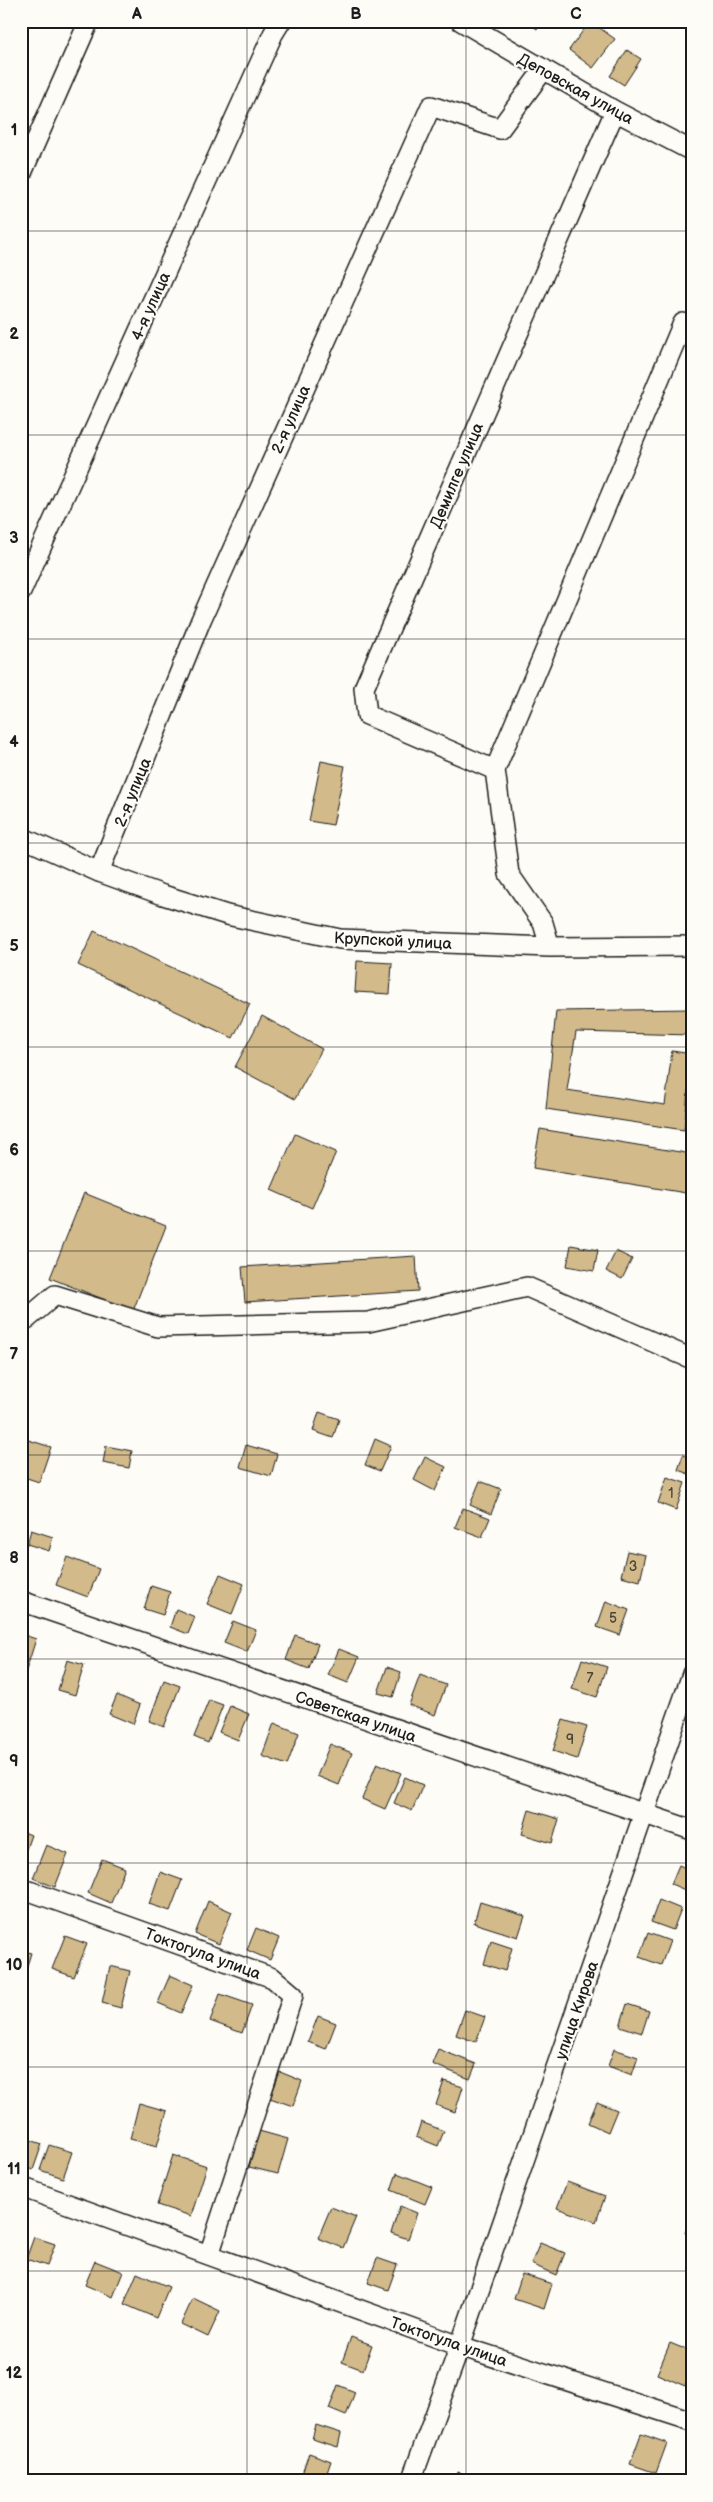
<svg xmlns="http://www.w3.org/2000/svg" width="713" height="2502" viewBox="0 0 713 2502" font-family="'Balsamiq Sans',sans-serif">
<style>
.building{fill:#d2ba8a;stroke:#1c1c1c}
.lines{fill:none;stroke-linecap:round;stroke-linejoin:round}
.minor-casing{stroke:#1c1c1c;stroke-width:22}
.minor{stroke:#fdfcf7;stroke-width:19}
.grid{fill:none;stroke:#1c1c1c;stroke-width:1;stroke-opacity:0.55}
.labels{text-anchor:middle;stroke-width:4.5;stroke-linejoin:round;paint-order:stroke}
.number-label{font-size:14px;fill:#4a4438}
.street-label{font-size:16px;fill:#1c1c1c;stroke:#fdfcf7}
.neatline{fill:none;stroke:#1c1c1c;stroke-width:2}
.grid-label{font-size:16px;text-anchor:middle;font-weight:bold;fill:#1c1c1c}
</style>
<rect width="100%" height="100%" fill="#fdfcf7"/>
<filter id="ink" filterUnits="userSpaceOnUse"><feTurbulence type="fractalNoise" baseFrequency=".02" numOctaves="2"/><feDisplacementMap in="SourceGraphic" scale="10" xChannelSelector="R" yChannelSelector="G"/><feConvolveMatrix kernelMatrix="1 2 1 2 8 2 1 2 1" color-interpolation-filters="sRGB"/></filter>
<g filter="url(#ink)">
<path class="building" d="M526 21H541L537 29Z
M590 21 615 39 593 68 569 50Z
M627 50 641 59 624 85 610 76Z
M321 761 345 766 333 825 309 821Z
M94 931 250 1004 233 1038 78 965Z
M357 961 392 963 390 994 355 992Z
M692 1009V1035L576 1032 567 1090 665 1105 672 1051 692 1054 684 1130 546 1109 556 1011Z
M262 1016 322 1049 295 1099 235 1067Z
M540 1129 692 1154V1194L533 1168Z
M295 1134 336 1152 312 1208 271 1190Z
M84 1193 166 1226 133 1311 50 1278Z
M571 1245 598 1250 594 1271 567 1266Z
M616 1251 632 1259 622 1279 606 1271Z
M416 1256 418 1291 245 1302 242 1267Z
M319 1412 339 1419 333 1438 313 1431Z
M22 1438 51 1447 39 1482 21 1476Z
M375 1439 391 1446 380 1471 365 1465Z
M246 1445 277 1454 271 1476 240 1467Z
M106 1446 132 1451 129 1468 103 1463Z
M683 1455 692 1459V1475L678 1470Z
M425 1457 446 1467 435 1491 414 1480Z
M667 1477 685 1483 676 1510 658 1503Z
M480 1481 501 1489 491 1514 470 1505Z
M463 1508 490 1518 482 1537 455 1527Z
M31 1530 53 1537 49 1551 27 1544Z
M627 1551 646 1555 640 1581 621 1576Z
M67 1557 99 1569 88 1597 56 1585Z
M220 1574 244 1584 232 1614 207 1604Z
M151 1586 170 1592 163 1615 144 1609Z
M606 1601 629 1610 620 1635 597 1627Z
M176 1609 195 1617 188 1634 170 1627Z
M233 1621 256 1630 247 1652 224 1643Z
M21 1634 36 1639 24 1677 21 1676Z
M295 1635 318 1644 309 1669 286 1660Z
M339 1649 359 1657 348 1683 328 1675Z
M582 1659 607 1667 597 1697 572 1689Z
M67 1660 84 1665 75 1695 58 1690Z
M387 1667 401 1672 393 1697 378 1693Z
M420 1675 446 1685 435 1715 409 1705Z
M164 1680 180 1686 164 1727 149 1721Z
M117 1695 140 1705 133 1724 109 1714Z
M209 1700 223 1705 208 1743 194 1737Z
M230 1706 249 1714 238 1740 219 1732Z
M563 1720 587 1727 577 1759 553 1751Z
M274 1723 299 1733 287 1765 262 1756Z
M330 1744 352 1753 339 1785 317 1776Z
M377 1763 401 1773 385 1809 362 1799Z
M405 1777 423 1785 412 1811 394 1803Z
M529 1810 559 1819 552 1843 522 1834Z
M21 1831 31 1835 21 1863Z
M46 1845 68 1854 55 1887 33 1878Z
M102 1859 125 1868 111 1903 88 1893Z
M679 1865 692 1871V1893L671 1884Z
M160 1872 182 1880 170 1911 149 1904Z
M659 1900 681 1909 673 1930 651 1922Z
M208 1901 232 1912 219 1944 195 1934Z
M480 1902 525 1916 518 1937 474 1923Z
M256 1928 279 1938 270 1960 247 1950Z
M648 1933 670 1941 661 1965 639 1957Z
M65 1936 87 1944 74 1977 52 1969Z
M491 1941 512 1948 505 1971 484 1964Z
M21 1950 31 1953 26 1969 21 1968Z
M110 1966 130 1971 121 2008 102 2003Z
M170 1975 193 1985 181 2013 158 2003Z
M220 1994 252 2005 242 2033 210 2021Z
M627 2004 649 2011 642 2033 620 2026Z
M465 2010 485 2017 476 2042 456 2035Z
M318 2016 336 2023 326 2049 308 2042Z
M438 2049 476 2064 470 2079 432 2064Z
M614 2049 638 2057 632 2075 608 2066Z
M280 2072 302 2081 293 2106 270 2098Z
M444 2081 463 2087 455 2112 436 2105Z
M597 2102 617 2110 608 2132 588 2123Z
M139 2103 167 2111 157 2146 130 2139Z
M421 2122 444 2131 438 2146 416 2137Z
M259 2131 288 2139 278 2174 249 2167Z
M22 2137 42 2144 33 2170 21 2166Z
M49 2145 72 2152 63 2178 40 2170Z
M173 2155 207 2166 191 2216 157 2205Z
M397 2173 432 2187 425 2204 391 2190Z
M567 2182 605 2196 596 2222 557 2208Z
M400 2206 417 2213 408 2239 391 2233Z
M331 2207 356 2217 343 2248 318 2238Z
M692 2216V2235L685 2233Z
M34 2237 55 2244 47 2266 26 2259Z
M540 2243 565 2253 556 2275 531 2264Z
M377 2258 397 2265 388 2290 368 2283Z
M95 2261 123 2272 113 2297 85 2285Z
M137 2273 169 2287 156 2318 124 2304Z
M522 2274 552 2284 544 2309 514 2299Z
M193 2298 220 2311 208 2337 181 2324Z
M351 2337 372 2345 363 2370 342 2362Z
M670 2343 692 2352V2369L685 2386 657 2374Z
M338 2385 355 2392 346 2416 329 2409Z
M316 2425 341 2433 338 2447 312 2439Z
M641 2434 667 2443 656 2473 630 2464Z
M309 2453 331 2461 324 2481H312L301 2477Z
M692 2458V2470L688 2468Z
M458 2472 479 2479 478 2481H455Z"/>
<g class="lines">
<g class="minor-casing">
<path id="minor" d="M461 21 615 111 692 151
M21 175 89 21
M21 592 273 34 281 21
M495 770 367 715 364 688 615 111
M21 837 99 872 163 895 227 915 340 939 550 947 692 946
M99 872 201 620 431 106 500 129 544 69
M550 947 543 923 509 874 495 770 683 323
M21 1317 27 1319 55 1295 158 1327 368 1322 527 1287 692 1359
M21 1601 692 1830
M21 1888 273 1978 293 1995 209 2255
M21 2187 460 2346 692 2421
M411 2481 460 2346 692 1674"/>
</g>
<use href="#minor" class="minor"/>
</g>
</g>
<path class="grid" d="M247 21V2481M466 21V2481M21 231H692M21 435H692M21 639H692M21 843H692M21 1047H692M21 1251H692M21 1455H692M21 1659H692M21 1863H692M21 2067H692M21 2271H692"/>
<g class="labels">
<g class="number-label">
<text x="671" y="1498">1</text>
<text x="633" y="1571">3</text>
<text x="613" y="1623">5</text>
<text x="590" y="1683">7</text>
<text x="570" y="1744">9</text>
</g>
<g class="street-label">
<text transform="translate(576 88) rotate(29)" y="6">Деповская улица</text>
<text transform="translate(150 306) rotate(-66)" y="6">4-я улица</text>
<text transform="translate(290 419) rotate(-66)" y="6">2-я улица</text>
<text transform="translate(456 475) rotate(-67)" y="6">Демилге улица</text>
<text transform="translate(132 792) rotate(-68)" y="6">2-я улица</text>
<text transform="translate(393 940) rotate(3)" y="6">Крупской улица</text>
<text transform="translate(356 1716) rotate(19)" y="6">Советская улица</text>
<text transform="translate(203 1953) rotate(20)" y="6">Токтогула улица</text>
<text transform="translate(576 2010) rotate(-71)" y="6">улица Кирова</text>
<text transform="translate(449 2341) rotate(19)" y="6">Токтогула улица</text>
</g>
</g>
<rect width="713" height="2502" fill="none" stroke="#fdfcf7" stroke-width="55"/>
<rect x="28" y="28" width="658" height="2446" class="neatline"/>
<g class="grid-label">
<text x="137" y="19">A</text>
<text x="356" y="19">B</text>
<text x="576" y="19">C</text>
<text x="14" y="135">1</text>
<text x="14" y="339">2</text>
<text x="14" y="543">3</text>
<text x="14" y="747">4</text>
<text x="14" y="951">5</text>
<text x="14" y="1155">6</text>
<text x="14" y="1359">7</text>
<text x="14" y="1563">8</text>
<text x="14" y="1766">9</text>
<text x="14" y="1970">10</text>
<text x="14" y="2174">11</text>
<text x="14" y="2378">12</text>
</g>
</svg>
